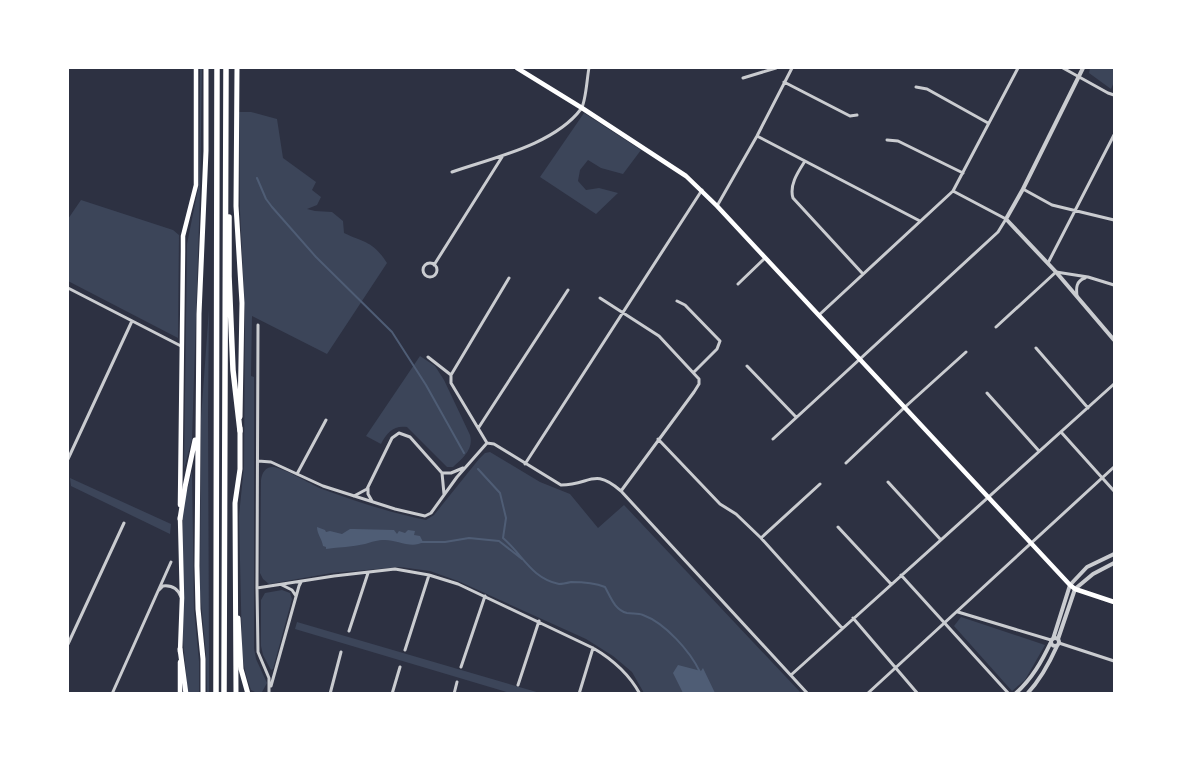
<svg xmlns="http://www.w3.org/2000/svg" width="1182" height="761" viewBox="0 0 1182 761" font-family="Manrope,sans-serif">
<style>
.green{fill:#3c4559}
.water{fill:#4f5d75}
.lines{fill:none;stroke-linecap:round;stroke-linejoin:round}
.stream{stroke:#4f5d75;stroke-width:2}
.minor{stroke:#caccd0;stroke-width:3}
.tertiary{stroke:#caccd0;stroke-width:4}
.secondary{stroke:#fff;stroke-width:4.5}
.trunk{stroke:#fff;stroke-width:5}
.motorway{stroke:#fff;stroke-width:5.5}
</style>
<rect width="100%" height="100%" fill="#2d3142"/>
<path class="green" d="M200 68H202L200 194 192 439 184 469 187 244 199 184Z
M1090 68H1114V82L1111 89 1089 73Z
M239 112H251L277 119 283 158 316 182 312 190 321 197 317 205 307 209 315 211 332 212 343 221 344 233C365 243 373 241 387 263L327 354 252 316 251 376 254 377V648L256 659 267 683 262 692 257 693 251 690C246 677 243 664 242 650L239 516 244 466 245 312 240 211Z
M584 113 641 150 623 174 601 168 588 160 580 170 578 181 586 190 599 188 618 193 596 214 540 177Z
M81 200 173 230 179 235 178 338 68 281V219Z
M209 309 208 415 209 655V693L207 694 206 654 200 592 201 418Z
M420 356 435 366 444 380 470 435C474 449 463 458 453 467H447L407 427C394 425 387 432 381 444L366 436Z
M490 452 540 482 570 494 598 528 624 505 801 693H644L632 672 613 656 586 639 458 581 430 571 400 567 332 573 269 584 263 579 260 573 261 480C262 473 265 467 273 467 284 468 310 484 322 489 355 501 391 513 426 520L434 515 479 459 485 453Z
M192 471 194 609 199 661V693L188 694 183 640V507Z
M70 478 171 524 170 534 71 486Z
M282 590 290 593 292 599 273 669 271 670 263 655 261 646V600L265 593Z
M961 617 1045 645 1025 680 1012 691 954 626Z
M297 622 540 693H510L295 629Z"/>
<path class="water" d="M317 527 325 530 326 532 330 531 342 534 350 529H354L394 530 397 534 399 531 405 533 408 530 415 531 414 535 420 536 423 542C412 549 397 540 385 540 377 540 372 542 365 544 352 547 339 547 326 549V547L323 546C322 539 317 534 317 527Z
M678 665 701 671 703 668 715 693H683L673 673Z"/>
<g class="lines">
<path class="stream" d="M257 178 266 199 272 207 316 257 392 332 426 385 464 453
M478 469 500 493 506 518 503 538C523 555 531 578 559 584 563 584 567 583 571 582 583 582 595 583 605 587 611 598 615 610 627 613 632 614 638 613 643 615 665 623 690 651 700 672
M421 542H445L469 538 499 541 522 559"/>
<path class="minor" d="M1063 68 1108 93 1114 95
M743 78 776 68
M784 82 850 116 857 115
M916 87 927 89 988 123
M757 136 920 221
M887 140 898 141 963 173
M805 161C798 172 789 185 793 198L863 274
M452 172C492 158 554 145 581 109 586 102 587 77 589 68
M1023 189 1052 205 1114 220
M717 206 757 136 792 68
M1048 263 1114 135
M423 270a7 7 0 1 1 14 0a7 7 0 1 1-14 0Z
M434 265 502 157
M738 284 765 258
M68 288 181 346
M1077 296C1076 288 1076 281 1085 278
M600 298 659 336 699 379V384L694 392 621 491
M677 301 685 305 720 341 717 349 694 372
M819 315 953 191 1018 68
M258 325 257 588 258 652 269 678V694
M996 327 1056 272 1088 277 1114 285
M1036 348 1088 408
M428 357 451 375V383L487 443
M747 366 796 417
M451 375 509 278
M987 393 1039 451
M479 427 568 290
M1061 432 1114 491
M658 439 720 504 736 514 761 538 842 628
M773 439 998 232 1006 219 953 191
M487 443 494 444 561 485C591 485 593 467 621 491L808 694
M68 459 132 321
M258 461 271 462 323 486 395 509 425 516 431 513 457 477 487 443
M846 463 905 407 966 352
M525 464 702 190
M442 473H451L463 468
M297 474 326 420
M888 482 941 540
M368 488V494L372 501
M354 496 367 489 392 438 399 433 410 437 442 473 444 494
M838 527 891 584
M761 538 820 484
M901 575 1009 694
M282 585 292 590 296 596
M257 588 334 576 395 569 429 575 458 584 593 648C612 659 629 674 640 694
M159 590 163 586C172 585 178 589 181 597
M958 612 1051 640
M853 618 918 694
M349 631 368 573
M1059 643 1114 661
M68 644 124 523
M405 650 429 575
M461 667 485 596
M791 675 1114 384
M518 685 539 621
M271 686 299 586 301 582
M112 694 171 562
M330 694 341 652
M392 694 400 667
M454 694 457 682
M579 694 593 648
M867 694 1114 467"/>
<path class="tertiary" d="M1083 68 1023 189 1006 219 1056 272 1114 340
M1051 642a4 4 0 1 1 8 0a4 4 0 1 1-8 0Z
M1053 639 1070 585 1087 567 1114 554
M1058 639 1075 589 1093 574 1114 563
M1015 694C1032 679 1042 661 1051 642
M1027 694C1041 679 1049 664 1057 646"/>
<path class="secondary" d="M517 68 582 108 686 176 717 206 1070 585 1075 589 1114 602
M180 505 183 251V236L196 185V68
M180 652 182 598 180 517
M180 694V662"/>
<path class="trunk" d="M237 68 236 206 242 303 240 417
M180 519 185 487 195 440
M238 618 241 669 248 694
M180 649 186 694
M203 694V659L198 609 197 566 199 314 206 151V68
M236 694 235 503 240 469V428"/>
<path class="motorway" d="M229 217V276L233 370 240 431
M216 694 217 68
M224 694 226 68"/>
</g>
<rect width="1182" height="761" fill="none" stroke="#ffffff" stroke-width="138"/>
</svg>
